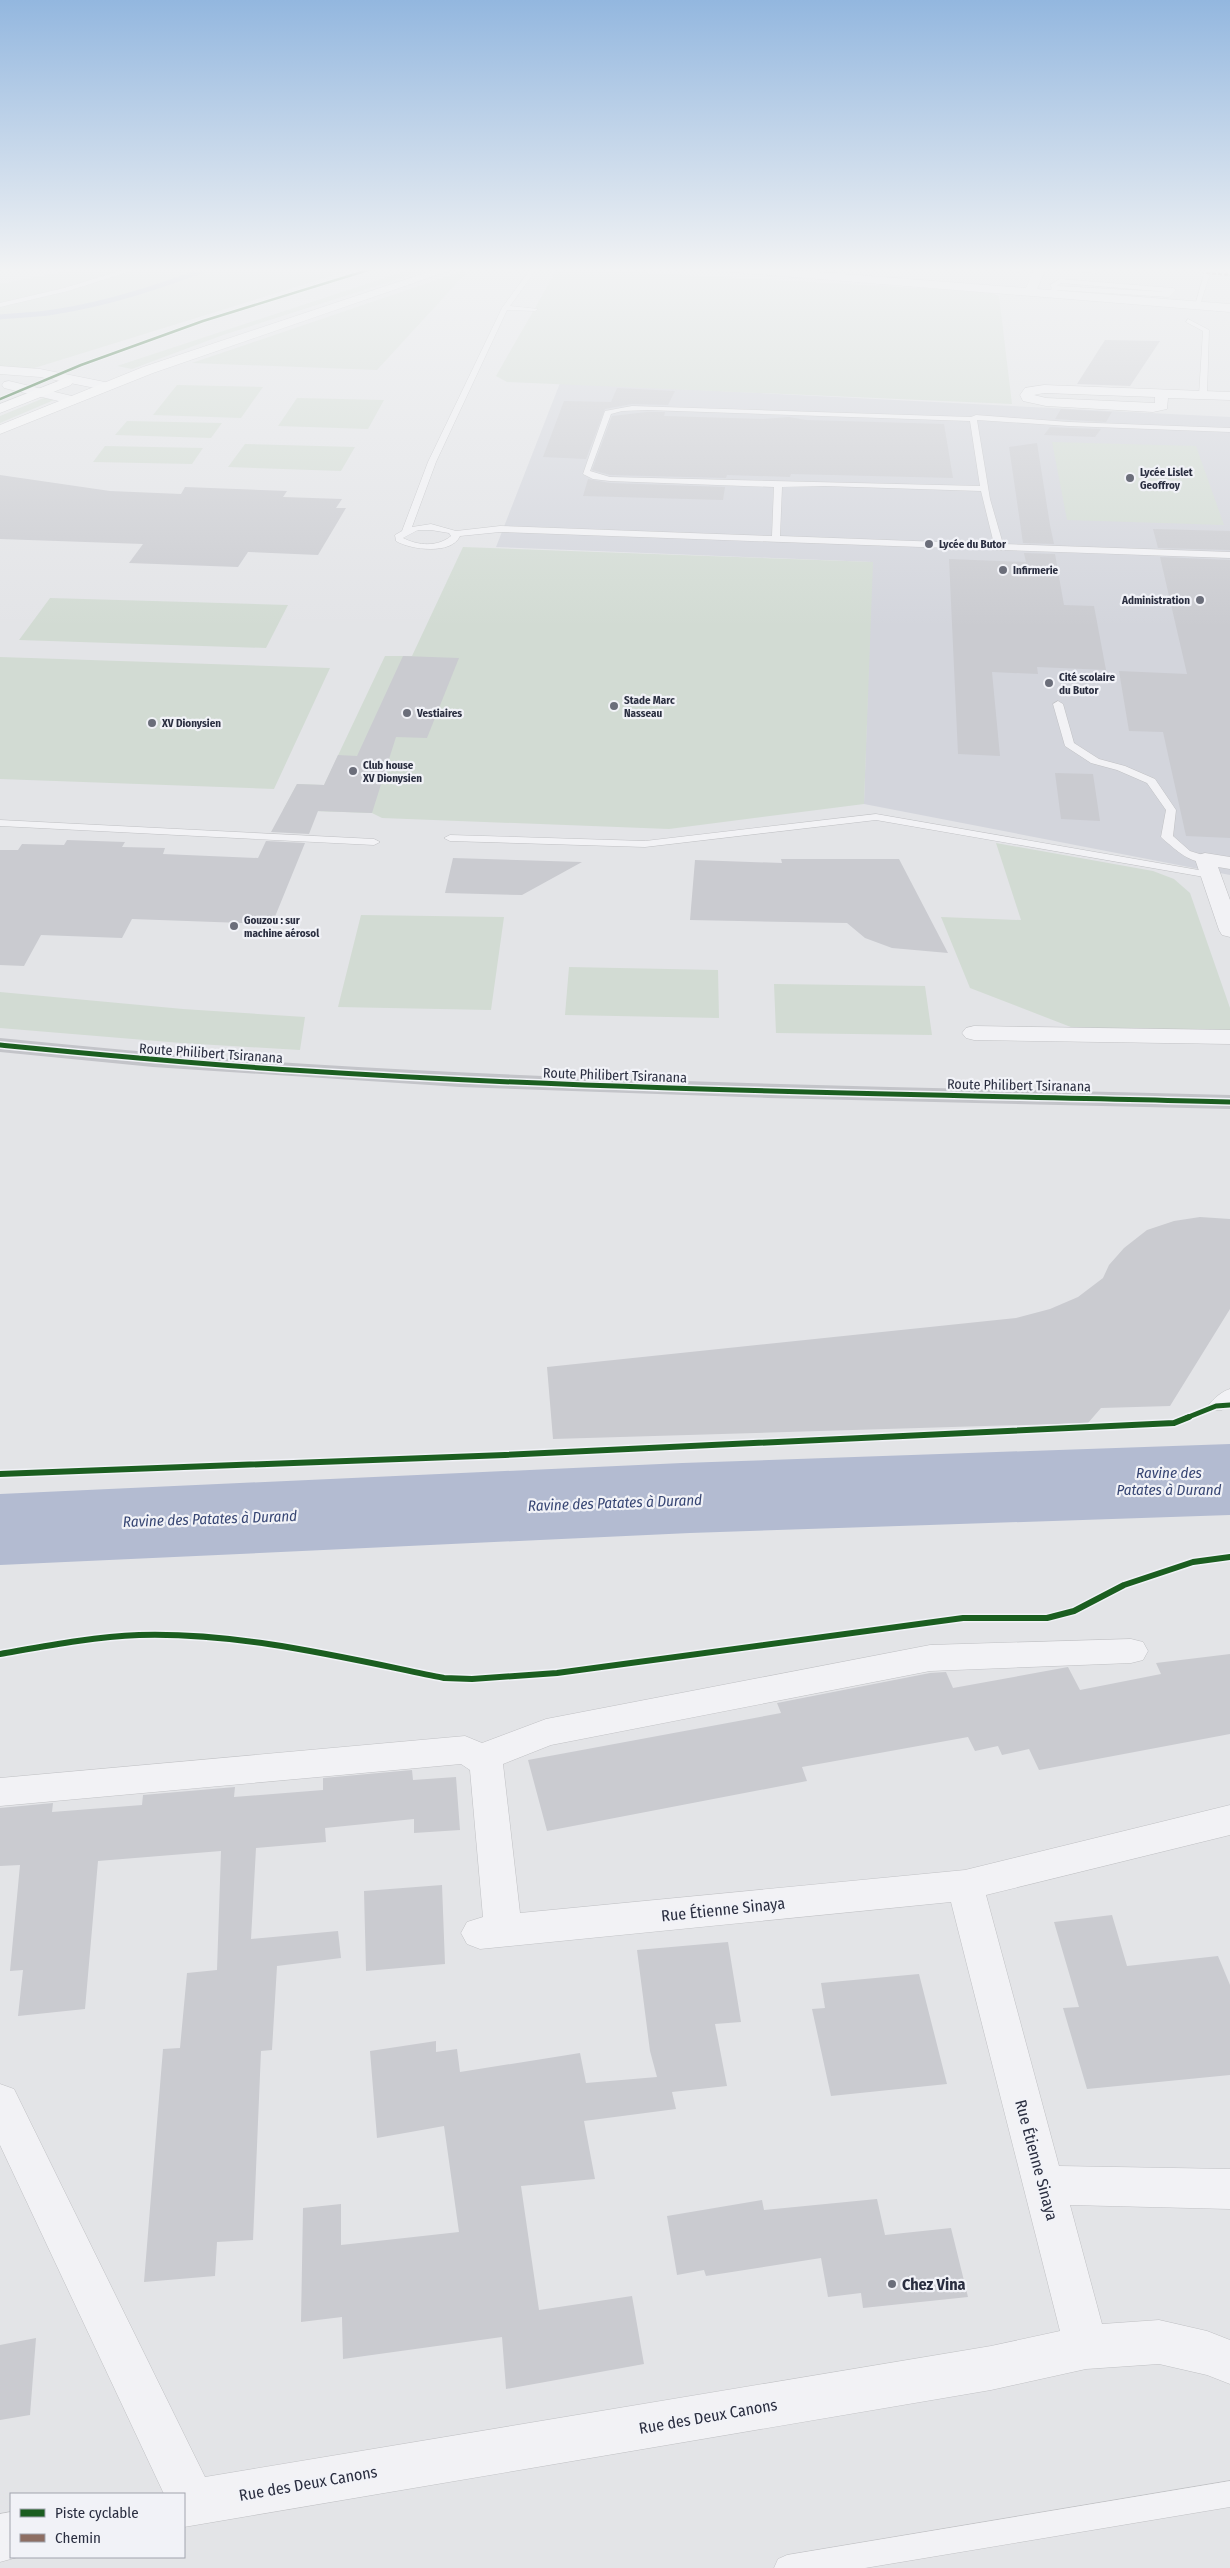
<svg xmlns="http://www.w3.org/2000/svg" width="1230" height="2568" viewBox="0 0 1230 2568" font-family="'Fira Sans Condensed',sans-serif">
<style>
.built{fill:#d3d5dc}
.green{fill:#d2dbd3}
.water{fill:#b3bbd1}
.lines{fill:none;stroke-linecap:round;stroke-linejoin:round}
.stream{stroke:#b3bbd1;stroke-width:5}
.building{fill:#cacbd0}
.service-casing{stroke:#c0c1c4;stroke-width:1}
.minor-casing{stroke:#c0c1c4;stroke-width:1}
.tertiary-casing{stroke:#c0c1c4;stroke-width:1}
.primary-casing{stroke:#c0c1c5;stroke-width:1}
.service{fill:#f2f2f5;fill-rule:evenodd}
.minor{fill:#f2f2f5;fill-rule:evenodd}
.tertiary{fill:#f2f2f5;fill-rule:evenodd}
.secondary{fill:#c3c4c9;fill-rule:evenodd}
.primary{fill:#f6f6f7;fill-rule:evenodd}
.quiet{stroke:#8d6e63;stroke-width:2;stroke-dasharray:4 2;stroke-linecap:butt}
.cycleway-far2-casing{stroke:#f1f2f7;stroke-width:4}
.cycleway-far1-casing{stroke:#f1f2f7;stroke-width:8}
.cycleway-casing{stroke:#f1f2f7;stroke-width:9}
.cycleway-far2{stroke:#1b5e20;stroke-width:2.5}
.cycleway-far1{stroke:#1b5e20;stroke-width:5}
.cycleway{stroke:#1b5e20;stroke-width:6}
.poi-dot{fill:#6b6e7a;stroke:#f1f2f7;stroke-width:2}
.labels{text-anchor:middle;stroke-width:4.5;stroke-linejoin:round;paint-order:stroke}
.far-poi-label{font-size:11px;font-weight:bold;fill:#2a2e40;stroke:#f1f2f7;text-anchor:start}
.street-label{font-size:14px;fill:#2a2e40;stroke:#f1f2f7}
.water-label{font-size:15px;font-style:italic;fill:#364573;stroke:#f1f2f7}
.near-street-label{font-size:16px;fill:#2a2e40;stroke:#f1f2f7}
.near-poi-label{font-size:16px;font-weight:bold;fill:#2a2e40;stroke:#f1f2f7;text-anchor:start}
</style>
<rect width="100%" height="100%" fill="#e3e4e7"/>
<path class="built" d="M560 383 1230 417V875L864 804 872 562 496 547Z"/>
<path class="green" d="M87 267H361L28 370 0 367V284Z
M418 267H436L223 335 132 369 117 366Z
M577 269 989 292 999 296 1012 404 507 382 496 376 555 273Z
M460 272 466 273 377 370 192 363Z
M177 385 263 387 241 418 153 415Z
M44 398 54 400 0 423V416Z
M297 398 384 400 368 429 278 426Z
M127 421 222 423 211 438 115 435Z
M1052 442 1196 446 1224 525 1067 520Z
M245 444 355 447 341 471 228 467Z
M105 446 203 448 192 464 93 462Z
M463 547 873 562 864 804 669 829 382 818 372 813 283 810 297 784 324 785 385 656H412Z
M50 598 288 605 266 648 19 640Z
M0 657 330 668 274 789 0 779Z
M996 843 1153 871 1174 879 1190 893 1230 1008V1034L1076 1029 970 988 941 917 1021 920Z
M361 915 504 917 491 1010 338 1007Z
M569 967 718 970 719 1018 565 1015Z
M774 984 925 986 932 1035 776 1033Z
M0 992 183 1009 305 1017 300 1050 181 1043 0 1028Z"/>
<path class="water" d="M1230 1444V1515L690 1533 0 1565V1494L682 1463Z"/>
<g class="lines">
<path class="stream" d="M0 317C18 315 36 315 54 312 108 304 161 286 212 267"/>
</g>
<path class="building" d="M1105 340 1160 341 1130 386 1077 384Z
M617 388 675 391 668 405 632 404 605 409 586 459 543 457 564 401 611 402Z
M1061 409 1112 412 1106 422 1055 419Z
M647 412H665L664 416 763 419 789 417 806 420 944 424 953 478 791 474 790 477 727 475 726 478 610 475 592 470 612 416Z
M1050 427 1069 428 1101 429 1095 437 1044 435Z
M1037 443 1050 525 1054 544 1023 543 1009 447Z
M0 475 110 491 181 494 185 487 287 491 283 497 342 499 336 508H346L318 555 248 552 238 567 129 563 143 544 0 539Z
M588 479 610 483 725 487 723 500 583 496Z
M1153 529 1230 531V550L1158 548Z
M1024 553 1055 554 1064 605 1094 606 1106 670 1037 667 1038 674 992 672 1000 756 958 754 949 559 1026 562Z
M1160 557 1230 560V838L1186 836 1163 732 1129 731 1119 671 1187 674Z
M403 656 459 658 427 738 396 737 372 813 318 811 309 834 271 832 297 784 324 785 338 755 357 756Z
M1055 773 1093 774 1100 821 1061 819Z
M67 840 125 842 122 847 165 848 163 854 258 858 266 841 305 843 272 924 132 919 122 938 41 935 24 966 0 965V850H18L22 844 64 845Z
M453 858 582 862 522 895 445 893Z
M781 859H899L948 953 892 948 865 938 847 923 690 920 695 860 782 863Z
M1200 1217 1230 1219V1309L1170 1406 1101 1408 1088 1423 553 1439 547 1367 1016 1318 1050 1309 1078 1297 1103 1278 1109 1265 1124 1248 1147 1230 1174 1221Z
M1230 1654V1734L1039 1770 1029 1749 1002 1755 998 1746 975 1751 968 1737 802 1767 807 1781 547 1831 528 1760 781 1713 777 1703 930 1673 946 1672 953 1688 1068 1667 1080 1690 1161 1674 1156 1663Z
M412 1770 413 1780 456 1777 460 1830 414 1833V1819L325 1828 326 1842 256 1848 251 1939 338 1931 341 1958 277 1966 272 2050 261 2051 253 2240 217 2242 215 2276 144 2282 163 2049 180 2048 187 1973 217 1970 221 1851 98 1861 85 2009 18 2016 23 1970 10 1971 20 1865 0 1866V1808L53 1803 52 1812 142 1805 143 1795 235 1787 234 1797 323 1790V1778Z
M442 1885 445 1964 366 1971 364 1891Z
M1112 1915 1127 1966 1218 1956 1230 1985V2075L1087 2089 1063 2008 1079 2007 1054 1922Z
M728 1942 741 2022 715 2024 727 2086 672 2092 676 2109 584 2121 595 2179 521 2186 539 2310 632 2296 644 2364 506 2389 502 2337 343 2359 342 2317 301 2322 303 2208 341 2204V2245L459 2232 444 2126 377 2138 370 2051 436 2041V2052L457 2049 460 2072 580 2053 586 2083 657 2077 650 2051 637 1950Z
M919 1974 947 2084 831 2096 812 2009 825 2008 821 1983Z
M877 2199 885 2235 951 2228 968 2297 863 2308 861 2293 828 2297 821 2258 706 2276 704 2270 677 2275 667 2216 762 2200 764 2210Z
M36 2338 30 2415 0 2420V2345Z"/>
<g class="lines">
<g class="service-casing">
<path id="service" d="M133 267H143L68 291 0 307V303L64 288Z
M532 267H538L510 306 538 309 535 311 507 310 436 462 412 527 431 524 456 531 500 526 772 536 774 487 610 481 593 479 583 474 605 411 632 406 971 417 976 415 1069 422 1230 428V432L1069 426 977 420 990 499 1003 544 1230 552V558L500 532 460 536C452 555 411 550 396 541L395 535 402 531 428 462 502 308ZM647 410 970 421 980 486 610 477 590 471 611 414 622 411ZM825 486 981 491 994 544 780 536 782 487ZM418 530H431L449 533 451 536C438 547 418 546 403 538Z
M1038 267H1068L1100 271 1097 273Z
M1154 267H1169L1170 268 1167 270Z
M1206 267H1212L1200 305 1195 306Z
M1060 279 1173 288 1176 290 1169 297 1058 290 1052 295H1048L1052 288 1050 285ZM1061 283 1168 292 1057 286Z
M1188 319 1209 330 1207 395 1203 397 1199 395 1203 331 1186 322Z
M1058 701 1063 704 1074 743 1099 759 1125 766 1155 779 1176 810 1173 836 1190 851 1209 857V861C1192 866 1175 849 1163 839L1161 837 1166 810 1147 783 1117 770 1091 763 1065 746 1053 704Z
M876 814 1210 872 1216 875 1210 878 876 820 645 847 450 841 444 838 450 835 645 841Z
M0 820 374 839 380 842 374 845 0 826Z
M1230 1389V1403L1222 1410H1210L1208 1406C1213 1399 1222 1391 1230 1389Z
M1230 2481V2507L865 2568H774L778 2559 787 2555Z"/>
</g>
<g class="minor-casing">
<path id="minor" d="M701 267H751L1026 288 1035 267H1047L1037 289 1230 304V312L707 270Z
M1044 385 1230 392V400L1168 398 1167 409 1153 412 1046 406 1023 401 1020 395 1025 388ZM1044 393 1155 397V403L1046 398 1034 395Z
M1205 853 1230 857V869L1218 867 1230 900V937L1222 935 1219 930 1195 859 1198 855Z
M974 1026 1230 1030V1044L974 1040 966 1038 962 1033 966 1028Z
M1131 1639 1143 1642 1148 1651 1143 1660 1131 1663 930 1671 551 1745 503 1764 520 1913 965 1870 1230 1805V1835L986 1895 1059 2166 1230 2169V2209L1070 2205 1102 2324 1159 2320 1207 2331 1230 2340V2384L1207 2375 1159 2364 1086 2369 991 2390 184 2527V2494H164L0 2145V2084L14 2089 205 2477 991 2346 1060 2331 951 1902 480 1949 467 1944 461 1933 467 1922 483 1917 470 1770 461 1764 0 1806V1778L465 1736 482 1743 546 1719 930 1645Z
M11 2512V2557H18L0 2562V2514Z"/>
</g>
<g class="tertiary-casing">
<path id="tertiary" d="M0 366 40 369 105 382 112 386 105 390 40 377 0 374Z
M9 381 76 397 78 400 71 404 4 388 2 385 4 382Z"/>
</g>
<g class="primary-casing">
<path id="primary" d="M443 267H460L153 373 0 434V425L143 367Z
M66 378 71 379 73 382 71 385 0 413V404Z"/>
</g>
<use href="#service" class="service"/>
<use href="#minor" class="minor"/>
<use href="#tertiary" class="tertiary"/>
<path class="secondary" d="M0 1038C103 1048 205 1058 308 1064 615 1083 923 1087 1230 1095V1109L768 1098 460 1087 153 1067 0 1052Z"/>
<use href="#primary" class="primary"/>
<path class="quiet" d="M1206 273 1230 275"/>
<g class="cycleway-far2-casing">
<path id="cycleway-far2" d="M0 399 81 365 203 321 378 267"/>
</g>
<g class="cycleway-far1-casing">
<path id="cycleway-far1" d="M0 1045C103 1055 205 1065 308 1071 615 1091 923 1094 1230 1102
M1186 1418 1216 1406 1230 1405"/>
</g>
<g class="cycleway-casing">
<path id="cycleway" d="M0 1474 505 1455 1174 1423 1189 1417
M0 1654C46 1646 92 1637 139 1635 241 1632 345 1658 444 1678L472 1679 557 1673 963 1618H1047L1074 1611 1124 1585 1193 1562 1230 1557"/>
</g>
<use href="#cycleway-far2" class="cycleway-far2"/>
<use href="#cycleway-far1" class="cycleway-far1"/>
<use href="#cycleway" class="cycleway"/>
</g>
<linearGradient id="sky" x2="0" y2="1"><stop stop-color="#93b7df"/><stop offset="0.43" stop-color="#f2f3f4"/><stop offset="1" stop-color="#f2f3f4" stop-opacity="0"/></linearGradient>
<rect width="1230" height="627" fill="url(#sky)"/>
<g class="poi-dot">
<circle cx="1130" cy="478" r="5"/>
<circle cx="929" cy="544" r="5"/>
<circle cx="1003" cy="570" r="5"/>
<circle cx="1200" cy="600" r="5"/>
<circle cx="1049" cy="683" r="5"/>
<circle cx="614" cy="706" r="5"/>
<circle cx="407" cy="713" r="5"/>
<circle cx="152" cy="723" r="5"/>
<circle cx="353" cy="771" r="5"/>
<circle cx="234" cy="926" r="5"/>
<circle cx="892" cy="2284" r="5"/>
</g>
<g class="labels">
<g class="far-poi-label">
<text x="1140" y="476">Lycée Lislet<tspan x="1140" dy="13">Geoffroy</tspan></text>
<text x="939" y="548">Lycée du Butor</text>
<text x="1013" y="574">Infirmerie</text>
<text x="1190" y="604" text-anchor="end">Administration</text>
<text x="1059" y="681">Cité scolaire<tspan x="1059" dy="13">du Butor</tspan></text>
<text x="624" y="704">Stade Marc<tspan x="624" dy="13">Nasseau</tspan></text>
<text x="417" y="717">Vestiaires</text>
<text x="162" y="727">XV Dionysien</text>
<text x="363" y="769">Club house<tspan x="363" dy="13">XV Dionysien</tspan></text>
<text x="244" y="924">Gouzou : sur<tspan x="244" dy="13">machine aérosol</tspan></text>
</g>
<g class="street-label">
<text transform="translate(211 1053) rotate(4)" y="5">Route Philibert Tsiranana</text>
<text transform="translate(615 1075) rotate(2)" y="5">Route Philibert Tsiranana</text>
<text transform="translate(1019 1085) rotate(1)" y="5">Route Philibert Tsiranana</text>
</g>
<g class="water-label">
<text x="1169" y="1478">Ravine des<tspan x="1169" dy="17">Patates à Durand</tspan></text>
<text transform="translate(615 1503) rotate(-2)" y="5">Ravine des Patates à Durand</text>
<text transform="translate(210 1519) rotate(-2)" y="5">Ravine des Patates à Durand</text>
</g>
<g class="near-street-label">
<text transform="translate(723 1909) rotate(-6)" y="6">Rue Étienne Sinaya</text>
<text transform="translate(1037 2160) rotate(75)" y="6">Rue Étienne Sinaya</text>
<text transform="translate(708 2416) rotate(-10)" y="6">Rue des Deux Canons</text>
<text transform="translate(308 2483) rotate(-10)" y="6">Rue des Deux Canons</text>
</g>
<g class="near-poi-label">
<text x="902" y="2290">Chez Vina</text>
</g>
</g>
<rect x="10" y="2493" width="175" height="65" fill="#f1f2f7" stroke="#a1a4ae"/>
<rect x="20" y="2509" width="25" height="8" fill="#1b5e20" stroke="#a1a4ae"/>
<text x="55" y="2518" font-size="15" fill="#2a2e40">Piste cyclable</text>
<rect x="20" y="2534" width="25" height="8" fill="#8d6e63" stroke="#a1a4ae"/>
<text x="55" y="2543" font-size="15" fill="#2a2e40">Chemin</text>
</svg>
